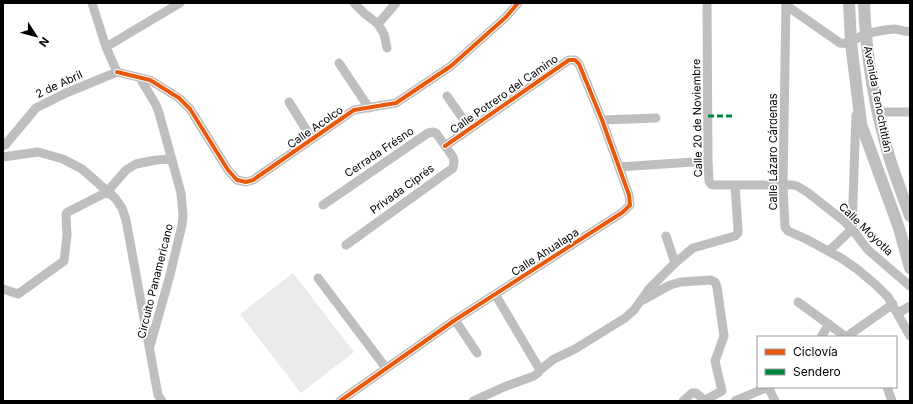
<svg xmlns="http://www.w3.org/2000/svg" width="913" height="404" viewBox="0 0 913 404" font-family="Inter,sans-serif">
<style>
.green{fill:#ebebeb}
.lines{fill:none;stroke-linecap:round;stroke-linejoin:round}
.minor{stroke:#bebebe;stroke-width:9}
.major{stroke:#bebebe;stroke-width:12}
.quiet{stroke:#00873e;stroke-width:3;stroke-dasharray:6 3;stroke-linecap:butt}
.cycleway-casing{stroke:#fff;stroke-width:6}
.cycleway{stroke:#e8590c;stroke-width:4}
.labels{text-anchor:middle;stroke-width:3.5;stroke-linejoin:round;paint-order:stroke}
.street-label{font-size:11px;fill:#000;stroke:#fff}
</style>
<rect width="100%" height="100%" fill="#fff"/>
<path class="green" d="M293 273 354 352 301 393 240 314Z"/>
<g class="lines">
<path class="minor" d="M92 3 106 47 117 72
M354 3 365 14 378 24 384 34 387 48
M707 3 708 161 709 181 711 184 713 185H793L797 186 807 192 844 221 852 229 868 250 910 286
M786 3 783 186 785 227 788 231 806 239 841 258 857 269 876 285 888 297 910 336
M787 6 840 43C852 45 856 37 866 34 873 32 888 29 895 29 901 29 904 33 910 31
M378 24 396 3
M106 47 180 3
M339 63 369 108
M117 72 150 80 179 98 190 109 228 170 237 180 246 182 253 180 354 110 396 103 451 66 506 17 518 3
M140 78 156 105 159 113 181 193 183 215 182 225 170 275 150 346
M447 96 470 129
M289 102 312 139
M878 112H910
M602 120 656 118
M3 145H5L36 108 66 93 117 72
M3 157 38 152 63 159 82 169 115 198 122 208 126 220 158 395 162 401
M619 167 708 161
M323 205 428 133 433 132 436 133 453 157 454 161 453 168 346 245
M666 236 675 263
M829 251 852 229 856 115
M318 278 386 368
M3 289 18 294 64 261 67 235 66 214 68 212 107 192 126 170 136 164 156 160 172 159
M495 294 540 370
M643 300 670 285 681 282 711 280 715 282 717 287 724 336 715 361 722 391 705 400 702 398 696 393H692L683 401
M798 302 846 337
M898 313 910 306
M455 320 477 353
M821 337 829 324
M846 337 893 304
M768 387 775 401
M887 387 892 401
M340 401 455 320 623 212 630 205 629 195 602 120 579 64 575 60H569L445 146
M473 401 504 387 534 376 538 373 540 370 554 359 575 349 625 318 634 310 649 289 675 263 693 248 735 236 738 233V230L735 185
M735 401 768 387"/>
<path class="major" d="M849 3 851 43 861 124 899 228 910 268
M864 3C866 54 874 106 889 156 895 176 903 196 910 216"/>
<path class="quiet" d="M708 116H734"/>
<g class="cycleway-casing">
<path id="cycleway" d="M117 72 150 80 179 98 190 109 228 170 237 180 246 182 253 180 354 110 396 103 451 66 506 17 518 3
M340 401 455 320 623 212 630 205 629 195 602 120 579 64 575 60H569L445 146"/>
</g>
<use href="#cycleway" class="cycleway"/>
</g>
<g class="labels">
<g class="street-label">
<text transform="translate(59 84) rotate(-25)" y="4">2 de Abril</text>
<text transform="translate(504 94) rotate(-35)" y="4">Calle Potrero del Camino</text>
<text transform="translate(878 99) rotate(79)" y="4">Avenida Tenochtitlán</text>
<text transform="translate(697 118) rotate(-91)" y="4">Calle 20 de Noviembre</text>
<text transform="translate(315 127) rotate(-35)" y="4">Calle Acolco</text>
<text transform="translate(379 152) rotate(-34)" y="4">Cerrada Frésno</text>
<text transform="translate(773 152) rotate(-90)" y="4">Calle Lázaro Cárdenas</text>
<text transform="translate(402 189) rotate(-36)" y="4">Privada Ciprés</text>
<text transform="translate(866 229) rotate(44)" y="4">Calle Moyotla</text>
<text transform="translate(545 252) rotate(-33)" y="4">Calle Ahualapa</text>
<text transform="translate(155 281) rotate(-76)" y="4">Circuito Panamericano</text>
</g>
</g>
<rect width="913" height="404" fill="none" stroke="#000000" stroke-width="8"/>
<rect x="757" y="336" width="140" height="52" fill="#ffffff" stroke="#999999"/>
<rect x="765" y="349" width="20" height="6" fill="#e8590c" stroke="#999999"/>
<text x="793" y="356" font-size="12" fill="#000000">Ciclovía</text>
<rect x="765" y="369" width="20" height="6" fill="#00873e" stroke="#999999"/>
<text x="793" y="376" font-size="12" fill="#000000">Sendero</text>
<g transform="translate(36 36) rotate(126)" stroke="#ffffff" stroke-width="3" paint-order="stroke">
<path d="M0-3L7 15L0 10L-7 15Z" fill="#000000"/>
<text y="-6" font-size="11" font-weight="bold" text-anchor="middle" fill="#000000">N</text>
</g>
</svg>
